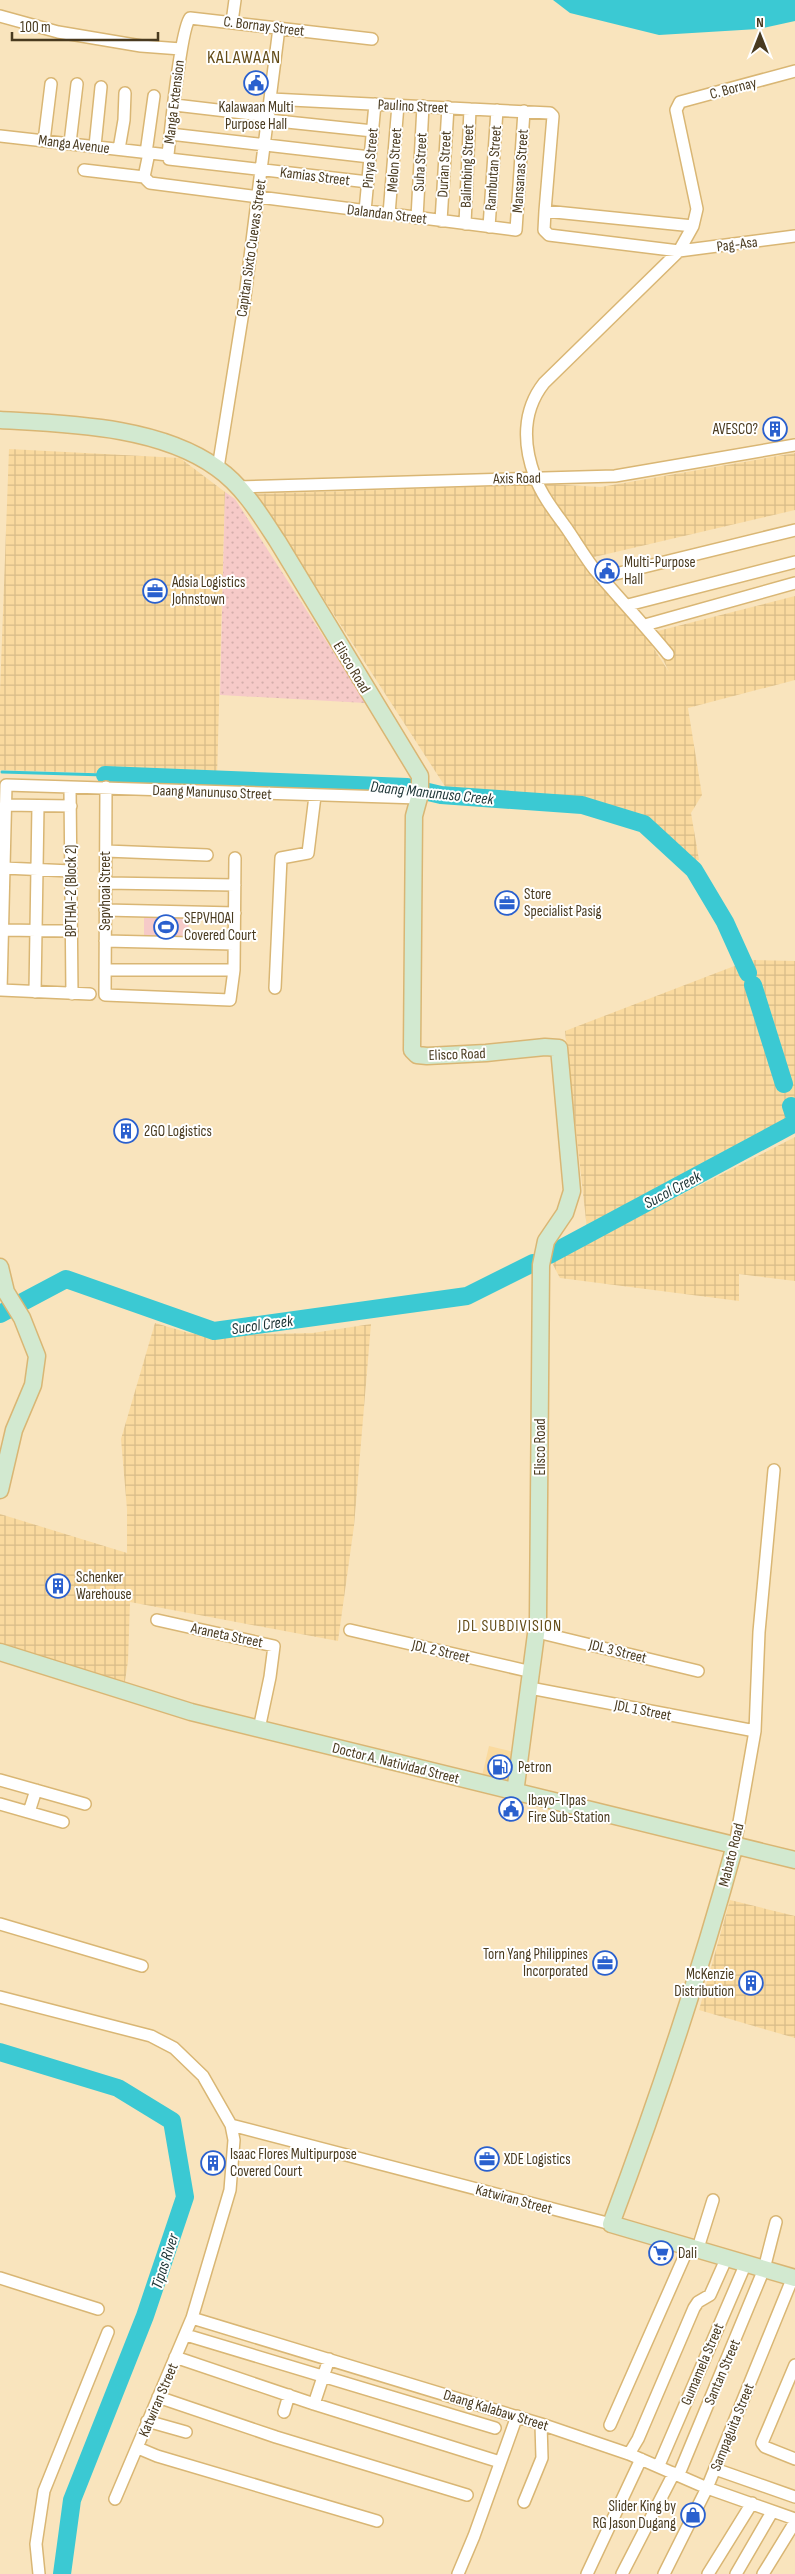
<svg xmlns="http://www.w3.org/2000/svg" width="795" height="2574" viewBox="0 0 795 2574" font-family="'Sofia Sans Condensed',sans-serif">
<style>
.built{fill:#fada9f}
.industrial{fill:url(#industrial-grid)}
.grass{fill:url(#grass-dots)}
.park{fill:#f6cac8}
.water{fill:#3bc9d3}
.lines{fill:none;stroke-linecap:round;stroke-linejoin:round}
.stream{stroke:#3bc9d3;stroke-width:3}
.river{stroke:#3bc9d3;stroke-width:18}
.street-casing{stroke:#d9b674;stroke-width:14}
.secondary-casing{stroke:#d9b674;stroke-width:19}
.street{stroke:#fff;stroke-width:11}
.secondary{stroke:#d2e9d0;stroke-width:16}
.labels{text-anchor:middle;stroke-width:4;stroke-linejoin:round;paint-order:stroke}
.street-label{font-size:15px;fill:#493a1f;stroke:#fff}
.poi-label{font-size:15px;fill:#493a1f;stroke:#fff;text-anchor:start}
.water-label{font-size:16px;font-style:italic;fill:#1c3335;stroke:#fff}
.neighbourhood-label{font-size:16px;letter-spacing:1px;fill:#644c18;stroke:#fff}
.quarter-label{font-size:18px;letter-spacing:1px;fill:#644c18;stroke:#fff}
</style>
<defs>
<pattern id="industrial-grid" width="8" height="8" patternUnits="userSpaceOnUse" patternTransform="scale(1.25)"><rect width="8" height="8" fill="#fada9f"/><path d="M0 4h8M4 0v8" fill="none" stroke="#d8bc88"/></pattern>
<pattern id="grass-dots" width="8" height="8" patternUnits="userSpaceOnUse" patternTransform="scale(1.25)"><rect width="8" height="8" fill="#f6cac8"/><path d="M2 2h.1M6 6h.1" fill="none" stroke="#d4aeab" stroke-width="1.8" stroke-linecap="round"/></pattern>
</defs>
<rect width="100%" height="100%" fill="#f9e4bd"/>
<path class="built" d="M489 1746 514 1752 507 1781 482 1776Z"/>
<path class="industrial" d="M9 449 180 458 225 492 217 777 0 770V693Z
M795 453V510L590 558 545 484 601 487Z
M534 485 579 560 647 638 669 672 650 633 795 596V680L688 708 702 795 691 813 699 860 689 861 634 818 584 802 448 791 256 494Z
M750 960 795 961V1120L587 1229 565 1031Z
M795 1137V1281L739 1274V1301L560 1278 551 1261Z
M155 1323 189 1333 209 1335 313 1333 371 1324 354 1526 338 1641 130 1602 128 1661 124 1688 0 1643V1514L127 1553V1509L121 1439Z
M730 1900 795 1916V2038L699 2010Z"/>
<path class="grass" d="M225 492 235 499 366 703 220 695Z"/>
<path class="park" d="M144 914 189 915 188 940 144 939Z"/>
<path class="water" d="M553 0H795V21L758 29 659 35 570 13Z"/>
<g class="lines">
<path class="stream" d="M2 772 105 775"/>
<path class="river" d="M105 775 407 787 441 795 582 805 644 824 694 870 725 922 748 973
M753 985 784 1084
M791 1106 795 1118
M549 1255 795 1123
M0 1314 66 1279 214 1331 467 1296 533 1263
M0 2052 118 2088 172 2121 185 2197 145 2316 72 2500 62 2574"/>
<g class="street-casing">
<path id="street" d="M0 16 58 32 141 46 181 49
M232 22 235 0
M271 99 550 113 553 116 545 211 693 226
M175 105 269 116
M268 120 373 131
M170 134 370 157
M0 136 168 155
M44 141 51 84
M70 143 77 84
M95 146 101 87
M119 149 124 120 125 93
M146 153 154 96
M149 153 144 177 150 183 516 230 524 111
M168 155C170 135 181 28 190 18L372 39
M168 155 169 159 368 182
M84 170 144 177
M365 211 375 104
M545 211 544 230 549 235 679 251 795 236
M389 214 398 105
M417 218 423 106
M441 221 448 107
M465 224 470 109
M489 227 497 110
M218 468 243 312 279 28
M237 487 615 476 795 445
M603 577 795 530
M628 605 795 562
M645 625 795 583
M668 654C644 625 619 598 595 570 584 556 575 540 565 526 554 511 541 494 535 477 523 445 522 411 544 383L679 251 693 226 697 209 676 110 680 102 795 71
M106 787 105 995 230 1000 234 970 235 858
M70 788 72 994
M5 805 71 806
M106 851 207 855
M4 868 71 871
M105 883 235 885
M105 910 235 913
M2 930 72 931
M105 941 234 944
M105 970H234
M275 988 281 858 308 853 315 796
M35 992 38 806
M90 994 1 990 6 785 419 798
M157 1620 274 1646 270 1677 259 1729
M350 1630 532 1672
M537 1632 698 1671
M530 1688 755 1731
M0 1780 85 1804
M0 1804 63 1822
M29 1812 36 1790
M735 1845 755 1731 759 1632 774 1470
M0 1924 142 1966
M0 1997 151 2036 174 2048 203 2076 231 2125 234 2140 230 2190 192 2318 115 2499
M231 2125 611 2224
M698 2248 713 2200
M0 2278 98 2309
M192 2318 541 2424 629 2454 707 2488 795 2519
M186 2335 495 2428
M175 2357 314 2404 500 2462
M795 2365 762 2443 765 2447 795 2459
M158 2397 276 2437 467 2495
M314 2404 329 2359
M284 2412 289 2395
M147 2421 186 2432
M610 2425 689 2246
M138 2448 157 2456 377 2521
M629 2454 638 2439 694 2308 698 2302 710 2295 727 2257
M659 2465 746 2263
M715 2469 795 2497
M679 2474 764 2269 776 2222
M524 2502 542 2458 541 2424
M39 2574 36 2544 44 2491 108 2332
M458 2574 474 2536 517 2416
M587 2574 641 2459
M622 2574 674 2473
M664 2574 707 2488 793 2277
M708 2574 752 2503
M736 2574 772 2512
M763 2574 795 2522"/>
</g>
<g class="secondary-casing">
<path id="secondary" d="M0 420C69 424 159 426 217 468 243 486 261 516 278 542L420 776V794L414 816 412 1050 417 1055 427 1056 486 1053 545 1047 559 1048 572 1191 565 1213 546 1241 541 1265 538 1619 515 1793
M0 1267 6 1292 22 1318 37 1356 33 1385 14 1430 0 1490
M0 1652 191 1712 795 1860
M735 1845C700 1973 658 2099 611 2224L795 2278"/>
</g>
<use href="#street" class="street"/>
<use href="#secondary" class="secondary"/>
</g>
<defs>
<g id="civic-ring" transform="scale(1.25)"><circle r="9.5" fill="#fff" stroke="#2a60ce" stroke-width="1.5"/><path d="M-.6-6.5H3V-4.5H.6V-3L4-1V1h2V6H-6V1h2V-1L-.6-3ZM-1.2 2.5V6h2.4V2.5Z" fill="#2a60ce"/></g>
<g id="building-ring" transform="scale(1.25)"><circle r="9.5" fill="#fff" stroke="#2a60ce" stroke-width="1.5"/><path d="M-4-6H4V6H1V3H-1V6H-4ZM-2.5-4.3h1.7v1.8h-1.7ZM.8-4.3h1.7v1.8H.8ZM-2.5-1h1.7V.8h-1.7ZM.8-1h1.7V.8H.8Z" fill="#2a60ce"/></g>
<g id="office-ring" transform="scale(1.25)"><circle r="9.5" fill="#fff" stroke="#2a60ce" stroke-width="1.5"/><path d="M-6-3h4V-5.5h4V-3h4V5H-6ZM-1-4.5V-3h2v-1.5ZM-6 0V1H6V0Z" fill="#2a60ce"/></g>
<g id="stadium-ring" transform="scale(1.25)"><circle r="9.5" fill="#fff" stroke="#2a60ce" stroke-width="1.5"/><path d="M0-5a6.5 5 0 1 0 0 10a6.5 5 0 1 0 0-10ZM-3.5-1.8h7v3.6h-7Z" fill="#2a60ce"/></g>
<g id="fuel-ring" transform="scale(1.25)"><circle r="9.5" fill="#fff" stroke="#2a60ce" stroke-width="1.5"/><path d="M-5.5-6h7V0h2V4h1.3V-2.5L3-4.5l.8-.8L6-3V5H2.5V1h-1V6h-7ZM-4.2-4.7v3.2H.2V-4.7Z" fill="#2a60ce"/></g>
<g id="supermarket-ring" transform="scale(1.25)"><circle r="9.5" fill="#fff" stroke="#2a60ce" stroke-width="1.5"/><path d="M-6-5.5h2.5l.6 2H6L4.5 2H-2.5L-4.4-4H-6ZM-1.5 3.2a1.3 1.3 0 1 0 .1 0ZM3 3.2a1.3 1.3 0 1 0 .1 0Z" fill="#2a60ce"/></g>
<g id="shop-ring" transform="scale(1.25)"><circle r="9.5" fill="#fff" stroke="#2a60ce" stroke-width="1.5"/><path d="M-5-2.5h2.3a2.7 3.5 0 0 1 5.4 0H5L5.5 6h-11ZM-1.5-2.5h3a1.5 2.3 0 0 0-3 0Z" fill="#2a60ce"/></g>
</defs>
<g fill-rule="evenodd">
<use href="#civic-ring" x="256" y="83"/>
<use href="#building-ring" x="775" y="429"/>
<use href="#civic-ring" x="607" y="571"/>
<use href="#office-ring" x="155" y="591"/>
<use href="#office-ring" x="507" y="903"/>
<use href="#stadium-ring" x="166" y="927"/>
<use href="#building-ring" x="126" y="1131"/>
<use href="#building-ring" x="58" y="1586"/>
<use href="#fuel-ring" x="500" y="1767"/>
<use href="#civic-ring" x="511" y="1809"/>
<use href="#office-ring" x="605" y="1963"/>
<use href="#building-ring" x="751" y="1983"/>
<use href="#office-ring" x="487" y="2159"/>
<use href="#building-ring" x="213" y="2163"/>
<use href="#supermarket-ring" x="661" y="2253"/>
<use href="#shop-ring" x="693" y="2515"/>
</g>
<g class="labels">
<g class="street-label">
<text transform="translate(264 26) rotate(7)" y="5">C. Bornay Street</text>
<text transform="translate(733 88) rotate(-15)" y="5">C. Bornay</text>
<text transform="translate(174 102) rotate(-83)" y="5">Manga Extension</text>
<text transform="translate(413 106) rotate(3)" y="5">Paulino Street</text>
<text transform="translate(74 144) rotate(7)" y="5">Manga Avenue</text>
<text transform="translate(370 158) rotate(-85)" y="5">Pinya Street</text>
<text transform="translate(394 160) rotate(-86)" y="5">Melon Street</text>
<text transform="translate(420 162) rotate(-87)" y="5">Suha Street</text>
<text transform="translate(444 164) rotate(-87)" y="5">Durian Street</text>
<text transform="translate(467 166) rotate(-88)" y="5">Balimbing Street</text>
<text transform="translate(493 168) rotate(-86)" y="5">Rambutan Street</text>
<text transform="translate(520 171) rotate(-86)" y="5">Mansanas Street</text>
<text transform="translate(315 176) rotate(7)" y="5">Kamias Street</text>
<text transform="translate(387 214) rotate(7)" y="5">Dalandan Street</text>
<text transform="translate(737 244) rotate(-7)" y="5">Pag-Asa</text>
<text transform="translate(251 248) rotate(-82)" y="5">Capitan Sixto Cuevas Street</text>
<text transform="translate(517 478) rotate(-1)" y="5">Axis Road</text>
<text transform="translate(352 667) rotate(59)" y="5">Elisco Road</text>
<text transform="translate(212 792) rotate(2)" y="5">Daang Manunuso Street</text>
<text transform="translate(71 891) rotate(-90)" y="5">BPTHAI-2 (Block 2)</text>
<text transform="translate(105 891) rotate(-90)" y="5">Sepvhoai Street</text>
<text transform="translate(457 1054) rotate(-2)" y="5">Elisco Road</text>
<text transform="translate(540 1447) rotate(-90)" y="5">Elisco Road</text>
<text transform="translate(227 1635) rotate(12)" y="5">Araneta Street</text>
<text transform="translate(441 1651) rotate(13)" y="5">JDL 2 Street</text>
<text transform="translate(618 1651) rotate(14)" y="5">JDL 3 Street</text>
<text transform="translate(643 1710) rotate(11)" y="5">JDL 1 Street</text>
<text transform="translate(396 1763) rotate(14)" y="5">Doctor A. Natividad Street</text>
<text transform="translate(731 1855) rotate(-76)" y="5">Mabato Road</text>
<text transform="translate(514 2199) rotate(15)" y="5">Katwiran Street</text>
<text transform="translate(702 2364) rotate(-67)" y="5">Gumamela Street</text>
<text transform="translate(722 2372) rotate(-67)" y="5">Santan Street</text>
<text transform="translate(158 2400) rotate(-67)" y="5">Katwiran Street</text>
<text transform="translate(496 2410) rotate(17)" y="5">Daang Kalabaw Street</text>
<text transform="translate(732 2427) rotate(-68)" y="5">Sampaguita Street</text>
</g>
<g class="poi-label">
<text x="256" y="112" text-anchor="middle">Kalawaan Multi<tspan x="256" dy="17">Purpose Hall</tspan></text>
<text x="758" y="434" text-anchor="end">AVESCO?</text>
<text x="624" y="567">Multi-Purpose<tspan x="624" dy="17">Hall</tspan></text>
<text x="172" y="587">Adsia Logistics<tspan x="172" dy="17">Johnstown</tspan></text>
<text x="524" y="899">Store<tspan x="524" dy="17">Specialist Pasig</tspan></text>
<text x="184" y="923">SEPVHOAI<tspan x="184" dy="17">Covered Court</tspan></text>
<text x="144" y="1136">2GO Logistics</text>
<text x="76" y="1582">Schenker<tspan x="76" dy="17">Warehouse</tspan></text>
<text x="518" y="1772">Petron</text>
<text x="528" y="1805">Ibayo-TIpas<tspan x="528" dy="17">Fire Sub-Station</tspan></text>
<text x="588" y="1959" text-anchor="end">Torn Yang Philippines<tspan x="588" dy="17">Incorporated</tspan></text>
<text x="734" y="1979" text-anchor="end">McKenzie<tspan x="734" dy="17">Distribution</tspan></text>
<text x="230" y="2159">Isaac Flores Multipurpose<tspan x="230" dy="17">Covered Court</tspan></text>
<text x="504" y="2164">XDE Logistics</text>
<text x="678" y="2258">Dali</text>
<text x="676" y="2511" text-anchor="end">Slider King by<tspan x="676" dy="17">RG Jason Dugang</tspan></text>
</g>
<g class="water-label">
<text transform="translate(432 792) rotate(6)" y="6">Daang Manunuso Creek</text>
<text transform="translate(672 1189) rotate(-28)" y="6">Sucol Creek</text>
<text transform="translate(262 1324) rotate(-8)" y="6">Sucol Creek</text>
<text transform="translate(164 2261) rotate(-72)" y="6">Tipas River</text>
</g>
<g class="neighbourhood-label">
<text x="510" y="1631">JDL SUBDIVISION</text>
</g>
<g class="quarter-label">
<text x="244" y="63">KALAWAAN</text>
</g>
</g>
<g transform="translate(760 35)" stroke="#ffffff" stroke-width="4" paint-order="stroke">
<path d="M0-4L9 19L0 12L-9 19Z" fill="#493a1f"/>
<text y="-8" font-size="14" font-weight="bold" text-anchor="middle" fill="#493a1f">N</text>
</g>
<path d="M12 32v8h146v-8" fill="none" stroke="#493a1f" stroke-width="2.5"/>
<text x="20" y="32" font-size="15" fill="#493a1f" stroke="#ffffff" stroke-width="4" paint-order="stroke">100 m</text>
</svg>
